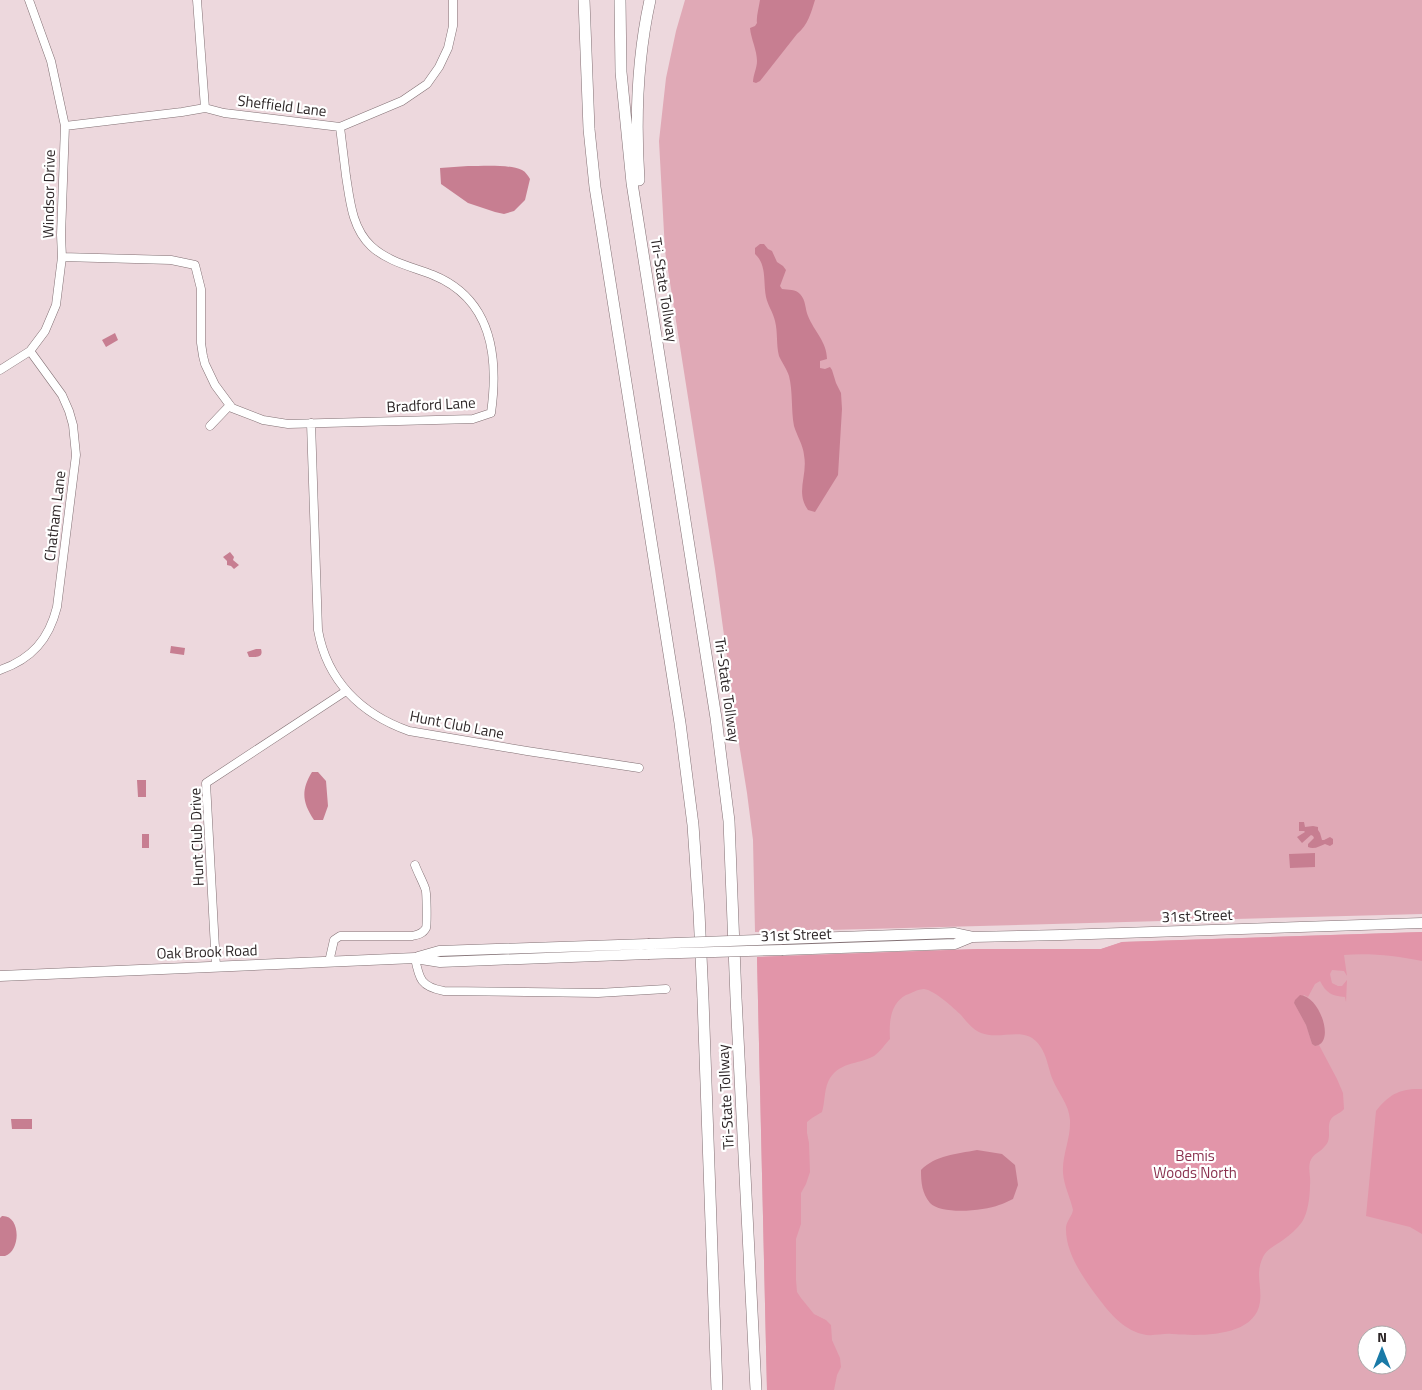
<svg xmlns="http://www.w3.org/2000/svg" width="1422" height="1390" viewBox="0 0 1422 1390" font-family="'Titillium Web',sans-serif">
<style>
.green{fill:#e0a9b6;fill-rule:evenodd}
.forest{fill:#e295a9}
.water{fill:#c77e91}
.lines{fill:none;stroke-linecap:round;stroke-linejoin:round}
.minor-casing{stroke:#827074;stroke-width:9}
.major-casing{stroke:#827074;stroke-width:11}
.highway-casing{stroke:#827074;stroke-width:12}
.minor{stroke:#fff;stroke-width:8}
.major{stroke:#fff;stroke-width:10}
.highway{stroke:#fff;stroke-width:11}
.major-bridge-casing{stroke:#827074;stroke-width:11;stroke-linecap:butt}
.major-bridge{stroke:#fff;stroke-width:10}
.labels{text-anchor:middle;stroke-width:4.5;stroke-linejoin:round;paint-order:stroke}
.street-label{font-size:15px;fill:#2d2627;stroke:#fff}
.park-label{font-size:15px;fill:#8a314e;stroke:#fff}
</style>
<rect width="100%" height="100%" fill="#edd8dd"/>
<path class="green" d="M685 0H1422V914L755 932 753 840 747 793 737 731 715 569 665 251 659 141 666 78 676 31Z
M1422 932V1390H767L757 957 978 949H1101L1122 942ZM1367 1335H1397V1365H1367Z"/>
<path class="forest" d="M1422 932V961C1396 956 1371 953 1344 955L1347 976 1344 971 1332 970 1330 974 1332 983 1338 986H1342L1347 980 1346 1002 1345 997C1332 996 1326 993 1320 981L1315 984 1308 997 1304 995 1294 1003 1306 1025 1312 1044 1315 1046 1319 1045 1337 1079 1343 1093 1344 1109C1339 1115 1333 1114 1330 1121 1327 1129 1332 1139 1325 1146 1320 1153 1313 1153 1310 1162 1308 1170 1311 1177 1310 1185 1310 1196 1308 1213 1302 1222 1297 1229 1290 1235 1283 1240 1276 1245 1267 1249 1263 1257 1255 1274 1262 1285 1260 1302 1255 1338 1199 1336 1172 1334 1162 1333 1152 1337 1142 1334 1122 1329 1108 1311 1096 1295 1082 1276 1065 1252 1066 1227 1067 1220 1072 1216 1073 1210 1070 1197 1064 1186 1063 1173 1062 1155 1071 1138 1070 1120 1069 1104 1058 1093 1052 1078 1048 1067 1047 1056 1040 1046 1026 1024 1001 1041 981 1033 972 1029 967 1022 961 1015 954 1008 934 990 924 989 918 989 912 993 906 995 890 1004 889 1022 890 1039 885 1044 880 1052 874 1056 858 1065 838 1061 828 1082 824 1092 825 1102 822 1112L812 1118 807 1122V1133L809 1143 810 1172 806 1184 801 1193V1224L796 1239V1280L797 1292 801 1298 814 1314 826 1320 831 1325 832 1340 840 1358 841 1367 837 1375 834 1390H767L757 957 978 949H1101L1122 942Z
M1422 1089V1234L1410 1227 1366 1216 1376 1111C1389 1094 1401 1088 1422 1089Z"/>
<path class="water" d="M760 0H815C811 13 808 25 797 34L760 81 756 83 753 82C753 75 757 68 757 61 757 50 751 39 750 28L755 26 757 23C756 17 759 7 760 0Z
M468 166C483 166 508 164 522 170 526 172 528 176 530 179L525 200 514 211 504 214 495 212 468 203 441 184 440 168Z
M760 244H764L768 249 772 251 777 262 783 266 786 270 780 286 782 289C788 290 796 289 800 294 806 300 805 309 808 316 814 331 827 342 827 359L820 361V368L825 369 830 367 832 370 836 383 841 393 842 409 838 475 815 512 808 510C795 492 808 476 804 455 803 445 797 436 794 426 791 410 793 392 789 376 787 369 782 363 779 356 776 344 778 333 775 321 773 312 768 306 766 297 763 281 767 265 755 254V248Z
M115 333 118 340 106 347 102 340Z
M230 552 234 557 233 560 239 565 234 569 231 566 227 565V561L223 557Z
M171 646 185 648 184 655 170 653Z
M256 649H261C264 658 255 657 249 657L247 652Z
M312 772H318L326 781 328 806 323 820H314C302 802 301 790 312 772Z
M137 780H146V797H138Z
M1299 822H1304L1305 827 1313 826 1318 827V830L1320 833 1322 840H1324L1330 837 1333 839V844L1330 846 1325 844C1320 846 1314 850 1308 847V844L1314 838 1313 836 1311 835 1302 843 1297 837 1305 832 1304 831H1299Z
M142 834H149V848H142Z
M1315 853V867L1290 868 1289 854Z
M1300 995C1320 996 1336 1044 1315 1046L1312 1044 1306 1025 1294 1003 1295 1000Z
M11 1119H32V1129H12Z
M977 1150 1002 1154 1015 1165 1018 1185 1013 1199C1008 1201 1003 1204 999 1205 984 1211 941 1215 930 1203 922 1193 921 1183 921 1170 936 1155 956 1154 977 1150Z
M2 1216C21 1215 21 1251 5 1256H0V1218Z"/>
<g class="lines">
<g class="minor-casing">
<path id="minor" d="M197 0 205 108
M65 126 182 112 205 108 224 113 340 127 402 101 427 84 439 67 448 48 453 26V0
M62 257 171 260 195 265 201 289V343L203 356 205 364 215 385 232 408 263 420 288 424 473 419 491 413C499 356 492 299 433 275 413 267 388 262 371 246 352 228 350 201 346 176 344 160 342 144 340 127
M0 370 30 351 45 331 56 305 62 257 61 235 65 126 51 61 29 0
M311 423 318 630C327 681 361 714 409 731L527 751 639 768
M210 426 230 405
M0 670C32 659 49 639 57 607L76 455 73 425 69 411 62 395 30 351
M415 958C419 979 421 987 444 991L598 993 666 989
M329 962 334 940 340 936H412C417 935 423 934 426 928 427 925 427 891 425 888 422 880 418 873 415 865
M216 967 206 783 346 691"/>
</g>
<g class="major-casing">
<path id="major" d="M783 939 954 933 973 937 1061 935 1422 923
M783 950 955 944 972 937
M418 957 439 951 648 944
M0 976 415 958 440 962 648 954"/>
</g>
<g class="highway-casing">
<path id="highway" d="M584 0 589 129 595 187 680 723 693 825 699 912 703 999 717 1390
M620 0 621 72 632 183 716 718 729 821 736 998 756 1390
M639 180C635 119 637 59 650 0"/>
</g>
<use href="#minor" class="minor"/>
<use href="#major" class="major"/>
<use href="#highway" class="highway"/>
<g class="major-bridge-casing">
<path id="major-bridge" d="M648 944 783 939
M648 954 783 950"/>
</g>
<use href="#major-bridge" class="major-bridge"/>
</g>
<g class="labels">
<g class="street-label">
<text transform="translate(282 106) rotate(7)" y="5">Sheffield Lane</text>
<text transform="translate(49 194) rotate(-89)" y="5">Windsor Drive</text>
<text transform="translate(664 290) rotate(81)" y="5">Tri-State Tollway</text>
<text transform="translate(431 405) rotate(-3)" y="5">Bradford Lane</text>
<text transform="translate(55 516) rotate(-83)" y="5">Chatham Lane</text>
<text transform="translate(727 690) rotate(82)" y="5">Tri-State Tollway</text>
<text transform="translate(457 725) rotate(11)" y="5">Hunt Club Lane</text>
<text transform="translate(197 837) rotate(-92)" y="5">Hunt Club Drive</text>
<text transform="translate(1197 916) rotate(-2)" y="5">31st Street</text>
<text transform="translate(796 935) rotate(-2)" y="5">31st Street</text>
<text transform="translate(207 952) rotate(-2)" y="5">Oak Brook Road</text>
<text transform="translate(726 1097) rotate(-93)" y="5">Tri-State Tollway</text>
</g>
<g class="park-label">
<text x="1195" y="1161">Bemis<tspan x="1195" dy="17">Woods North</tspan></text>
</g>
</g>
<g transform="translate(1382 1350)"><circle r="24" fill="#ffffff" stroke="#aba8a9"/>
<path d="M0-4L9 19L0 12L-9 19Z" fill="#1a7aa7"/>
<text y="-8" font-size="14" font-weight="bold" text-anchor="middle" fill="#2d2627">N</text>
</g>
</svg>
